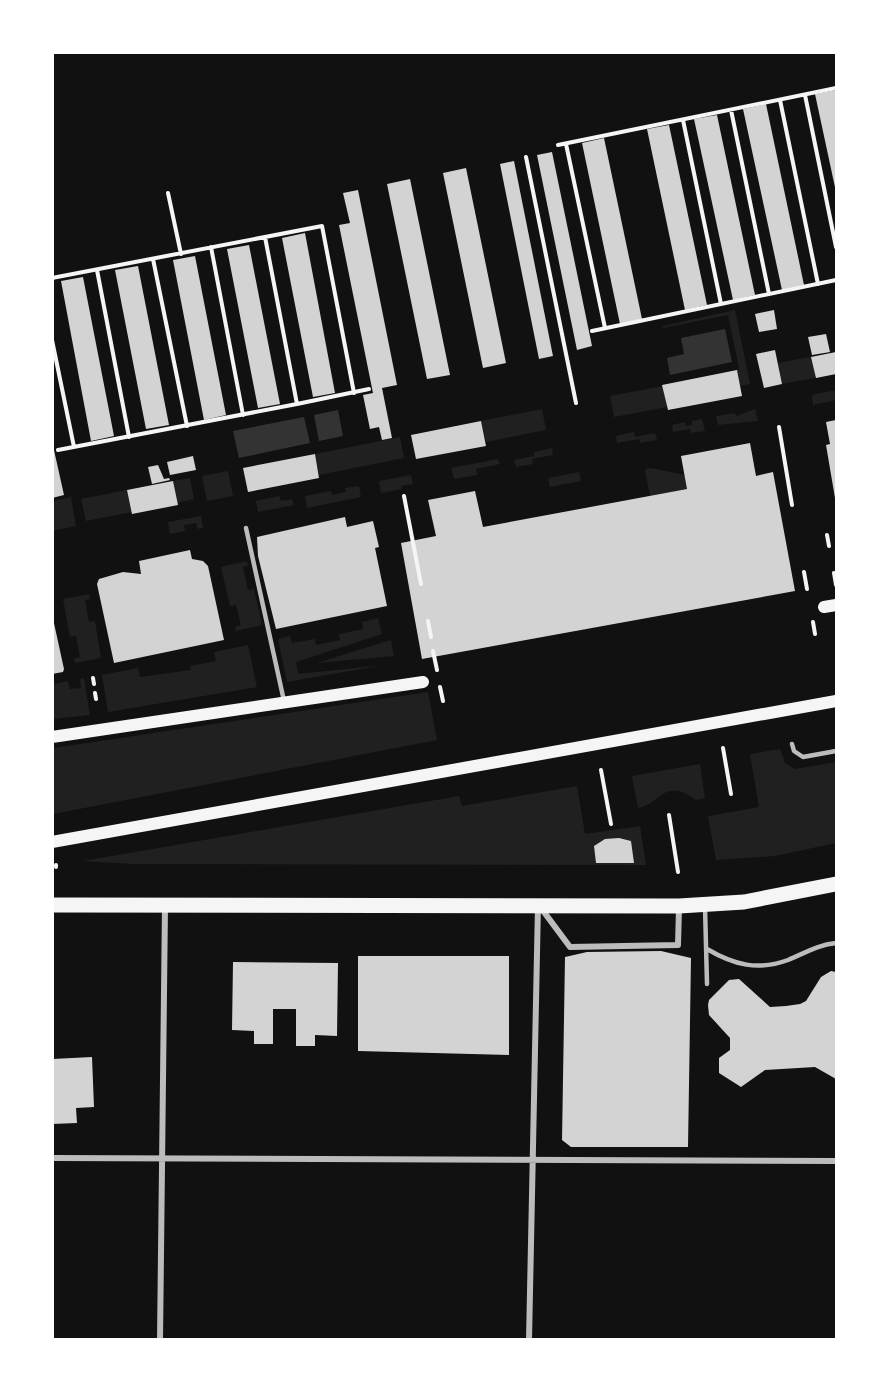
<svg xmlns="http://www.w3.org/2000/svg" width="889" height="1392" viewBox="0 0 889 1392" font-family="Ubuntu,sans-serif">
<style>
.green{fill:#202020}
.water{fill:#333}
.building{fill:#d3d3d3}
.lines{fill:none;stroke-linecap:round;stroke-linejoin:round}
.path{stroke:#f5f5f5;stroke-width:4}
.service{stroke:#bcbcbc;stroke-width:4.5}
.minor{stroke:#bcbcbc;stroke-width:6}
.secondary{stroke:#f5f5f5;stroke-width:12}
.primary{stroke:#f5f5f5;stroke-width:15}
</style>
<rect width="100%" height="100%" fill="#111"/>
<path class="green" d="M735 310 750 384 740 386 737 370 739 368 728 315 663 328V326Z
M836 352V374L782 384 778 363Z
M663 386 667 407 614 417 610 396Z
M836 390V400L813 405 812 395Z
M542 409 546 430 486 442 481 421Z
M755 409 758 421 718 425 716 416 735 413 736 416Z
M702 419 705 431 691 433 690 429 673 432 672 425 685 422 686 426 692 425V421Z
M634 432 635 437 655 433 657 440 640 443 639 439 617 443 616 436Z
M400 437 404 458 319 475 315 454Z
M552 448 553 455 532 459 533 464 516 467 514 460 534 456V452Z
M498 459 500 464 476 469 477 475 454 479 451 468Z
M651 468 685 475 687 489 650 496 645 469Z
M228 471 233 496 207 501 202 476Z
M579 472 581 481 550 487 548 478Z
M411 475 413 484 401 486 402 489 381 493 379 481Z
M190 478 194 499 177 503 173 481Z
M359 486 361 497 307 508 305 496 331 491 332 495 346 492 345 488Z
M127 490 132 512 86 521 81 499Z
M279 496 281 501 292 499 294 505 258 512 256 501Z
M71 497 76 526 53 531V501Z
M201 516 203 528 198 529 196 523 184 525 185 531 170 534 168 522Z
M247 561 248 566 243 567 248 590 254 589 262 625 236 631 235 627 241 625 236 605 230 606 221 567Z
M89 594 90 599 85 600 89 622 95 621 101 658 75 663 74 659 80 657 76 636 70 637 63 599Z
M378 618 382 634 296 662 298 674 384 665 287 682 278 639 290 636 292 643 315 639 316 645 340 640 339 634 363 629 362 622Z
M391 640 394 656 317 663 384 642Z
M248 645 257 687 108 712 102 675 138 668 140 677 191 670 190 666 216 661 214 652Z
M84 678 90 715 53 719V684L68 681 70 689 81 688 80 679Z
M428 692 437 740 53 814V748Z
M780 749 785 763 795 769 836 762V843L775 856 716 860 708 816 759 807 750 754Z
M700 764 705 798 696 800C665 776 660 804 638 808L632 776Z
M577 786 585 834 640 826 646 865 134 864 83 861 459 796 462 806Z"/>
<path class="water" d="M725 329 732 362 670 375 667 358 684 354 681 338Z
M338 410 343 436 319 441 314 415Z
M304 417 310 443 239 458 233 431Z"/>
<path class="building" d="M836 90V192L815 94Z
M766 104 804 285 782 290 743 109Z
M717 115 755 295 733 300 694 119Z
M669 125 707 305 685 310 647 129Z
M604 138 642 319 620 324 582 143Z
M552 152 592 346 577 350 537 155Z
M514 161 553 356 539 359 500 164Z
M466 168 506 363 483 368 443 173Z
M410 179 450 375 427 379 387 184Z
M358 190 397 385 382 388 392 438 382 440 379 427 370 429 363 395 373 393 339 225 350 223 343 193Z
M305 233 335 393 313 397 282 238Z
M249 245 280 404 258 408 227 249Z
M195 256 226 415 204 420 173 260Z
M138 266 169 425 146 429 115 270Z
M83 277 114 436 91 441 61 281Z
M774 310 777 329 759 332 755 314Z
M826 334 830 352 812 355 808 337Z
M775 350 782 384 764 388 756 354Z
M836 352V374L816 378 811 357Z
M737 370 742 396 668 410 662 385Z
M836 420V498H835L826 445 830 444 826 422Z
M481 421 486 446 416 459 411 435Z
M52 441 64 495 52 498Z
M750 443 756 476 773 472 795 591 422 659 401 543 436 536 428 500 475 491 483 527 687 489 681 456Z
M315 454 319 478 248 492 243 468Z
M193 456 196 470 170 475 167 462Z
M158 465 164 479 169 478 170 480 152 484 148 467Z
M173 481 178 505 132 514 127 490Z
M345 517 347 527 373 521 379 547 375 548 387 606 276 629 258 556 257 537Z
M190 550 192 559 203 561 208 566 224 640 114 663 97 584 99 579 123 572 141 574 139 561Z
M52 614 64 669 63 672 52 674Z
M619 838 631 841 634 863H596L594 846 605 839Z
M661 951 691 958 688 1147H571L562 1140 565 957 587 952Z
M358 956H509V1055L358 1051Z
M233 962 338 963 337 1036 315 1035V1046H296V1009H273V1044H254V1031L232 1030Z
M831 971 836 972V1079L815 1067 765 1070 741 1087 719 1073V1058L730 1050V1038L709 1015 708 1005 709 1000 729 980 739 979 770 1007 786 1006 800 1004 806 1001 821 977Z
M92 1057 94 1107 76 1108 77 1123 52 1124V1059Z"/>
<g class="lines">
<path class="path" d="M805 95 836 247
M780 100 818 284
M731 110 769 294
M683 120 721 304
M566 144 605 328
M558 145 836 88
M526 157 576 403
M168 193 181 254
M265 237 297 404 369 389
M211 247 243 415
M153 259 187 426
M97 270 129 437
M52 278 322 226 354 393
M592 331 836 280
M52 340 74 447
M779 427 792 505
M58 450 297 404
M404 496 421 584
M827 535 829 546
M804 572 807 589
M834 573 836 585
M428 621 431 637
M813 622 815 634
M433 651 437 670
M93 678 94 684
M440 687 443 701
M95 693 96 699
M723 748 731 794
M601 770 611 824
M669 815 678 872
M56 867V865"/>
<path class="service" d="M246 528 284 701
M792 744 794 751 803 757 836 751
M705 907 707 984
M707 949C734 965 758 971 788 960 805 953 817 945 836 943"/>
<path class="minor" d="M541 908 570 947 678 945 679 908
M52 1158 836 1161
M160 1340 165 906
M529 1340 538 905"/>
<path class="secondary" d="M824 607 836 605
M52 737 423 682
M52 842 836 701"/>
<path class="primary" d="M52 905 679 906 744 902 836 884"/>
</g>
<rect width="889" height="1392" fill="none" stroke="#ffffff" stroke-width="108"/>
</svg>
